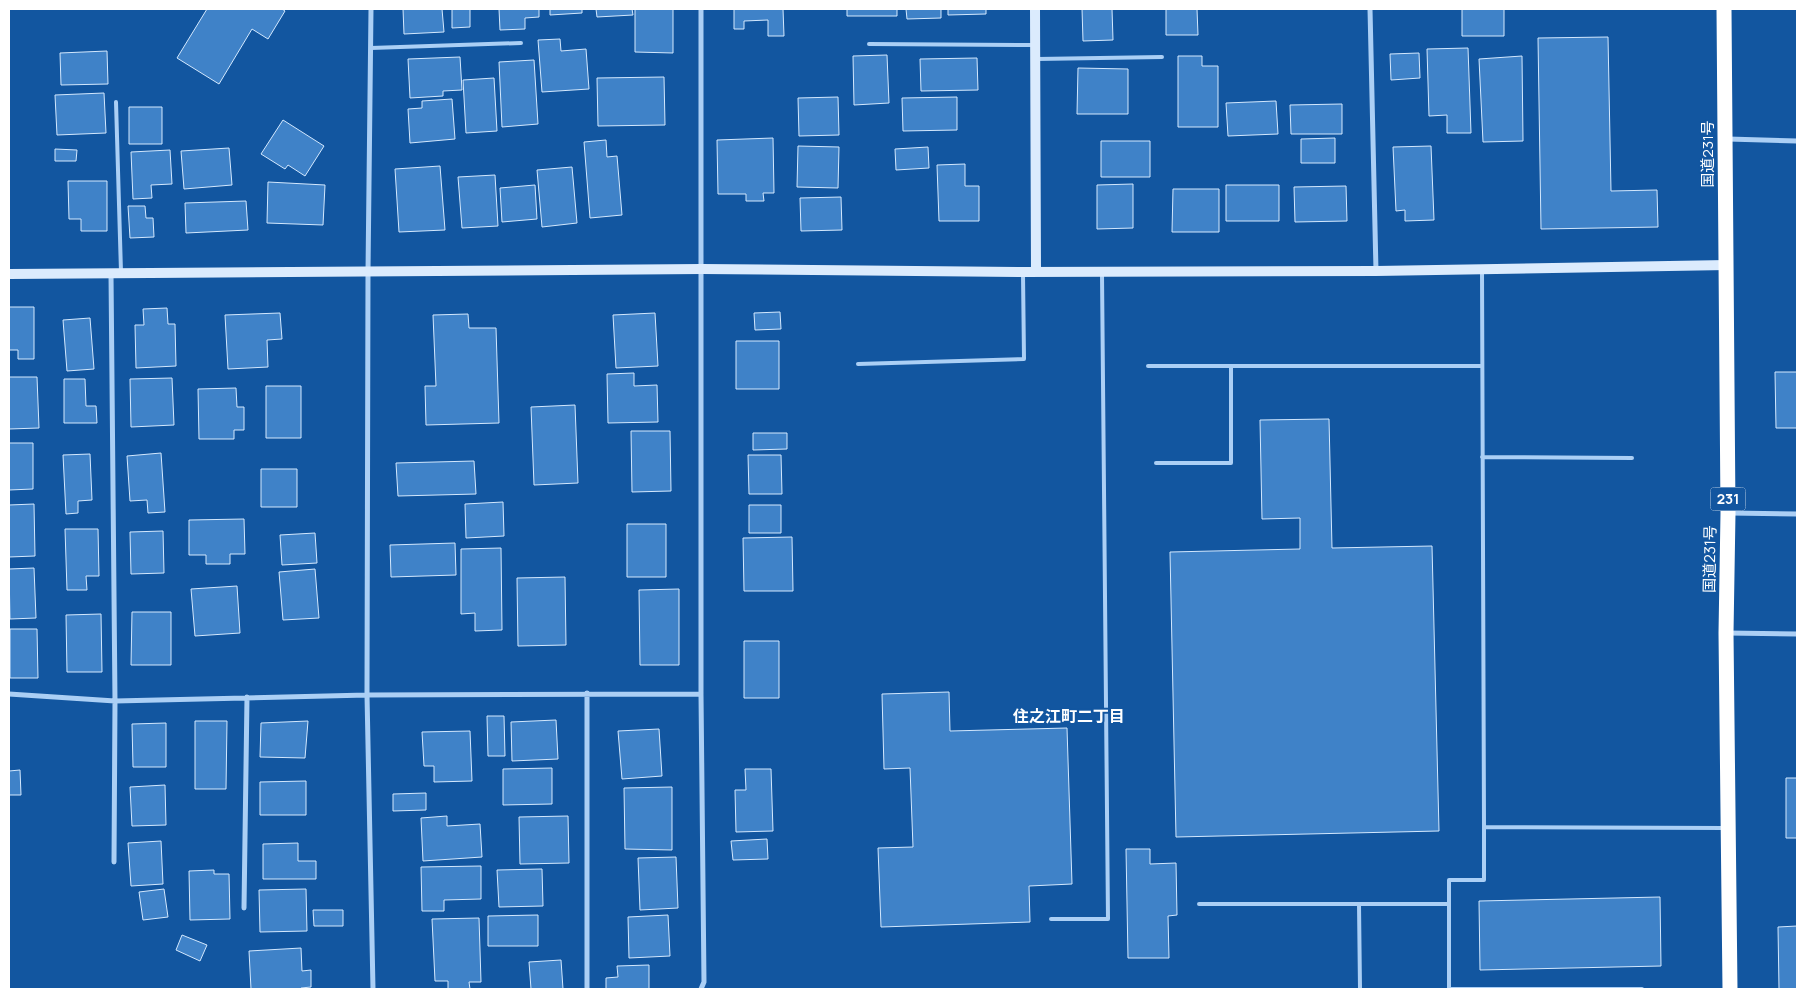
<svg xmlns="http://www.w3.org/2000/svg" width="1806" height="998" viewBox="0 0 1806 998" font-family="Manrope,'Noto Sans JP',sans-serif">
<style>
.building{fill:#3f82c8;stroke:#d3e8fe}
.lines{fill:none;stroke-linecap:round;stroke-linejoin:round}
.lane{stroke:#abcff5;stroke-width:4}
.street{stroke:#abcff5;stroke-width:5}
.secondary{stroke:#dbebfd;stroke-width:10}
.highway{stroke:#fff;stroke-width:15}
.labels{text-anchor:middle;stroke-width:4;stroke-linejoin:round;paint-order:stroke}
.shield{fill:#1256a0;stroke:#b8cce2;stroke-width:1}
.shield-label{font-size:14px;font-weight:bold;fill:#fff}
.street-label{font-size:15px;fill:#fff;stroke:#1256a0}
.neighbourhood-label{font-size:16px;font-weight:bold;fill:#fff;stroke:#1256a0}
</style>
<rect width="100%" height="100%" fill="#1256a0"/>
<path class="building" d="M207 9H282L285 11 268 39 252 29 219 84 177 58Z
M403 9H442L444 32 404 34Z
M452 9H470V27L452 28Z
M499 9H539V17L525 18V29L500 30Z
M550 9H582V13L550 15Z
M596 9H632L633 15 597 17Z
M635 9H673V53L635 52Z
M734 9H783L784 36H768V20L744 21V29H734Z
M847 9H897V16H847Z
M906 9H941V18L907 19Z
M948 9H986V14L948 15Z
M1082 9H1112L1113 40 1083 41Z
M1166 9H1197L1198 35H1166Z
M1462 9H1504V36H1462Z
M1608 37 1611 191 1657 190 1658 227 1541 229 1538 38Z
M560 39 561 51 586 49 589 89 542 92 538 40Z
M1468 48 1471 133H1447V115L1429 116 1427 49Z
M107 51 108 84 61 85 60 53Z
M1419 53 1420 78 1391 80 1390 54Z
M887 55 889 103 854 105 853 56Z
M1178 56H1202V66H1218V127H1178Z
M1522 56 1523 141 1483 142 1479 59Z
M460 57 462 90 443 91V96L410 98 408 59Z
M977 58 978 90 921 91 920 59Z
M534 60 538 124 502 127 499 62Z
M1078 68 1128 69V114H1077Z
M664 77 665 125 598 126 597 78Z
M494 78 497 131 466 133 463 80Z
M104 93 106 133 57 135 55 95Z
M838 97 839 135 799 136 798 98Z
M957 97V130L903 131 902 98Z
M452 99 455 139 410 143 408 109 422 108V101Z
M1276 101 1278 134 1228 136 1226 103Z
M1342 104V134H1291L1290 105Z
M129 107H162V144H129Z
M283 120 324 146 305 176 288 165 285 169 261 154Z
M773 138 774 193H763L764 201H746V194H718L717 140Z
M1335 138V163H1301V139Z
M606 140 607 157 617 156 622 215 590 218 584 142Z
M1101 141H1150V177H1101Z
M798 146 839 147 838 188 797 187Z
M1431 146 1434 220 1405 221V210L1396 211 1393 147Z
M928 147 929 168 896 170 895 149Z
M229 148 232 185 184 189 181 151Z
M55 149 77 150 76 161H55Z
M170 150 172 184 151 185 152 198 133 199 131 152Z
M965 164V186H979V221H939L937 165Z
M440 166 445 230 399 232 395 169Z
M572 167 577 223 542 227 537 170Z
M495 175 498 226 462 228 458 177Z
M68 181H107V231H81V219H69Z
M268 182 325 185 323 225 267 223Z
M1133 184V228L1097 229V185Z
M535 185 537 219 502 222 500 188Z
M1226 185H1279V221H1226Z
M1346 186 1347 221 1295 222 1294 187Z
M1173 189H1219V232H1172Z
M841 197 842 230 801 231 800 198Z
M246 201 248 230 186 233 185 203Z
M128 206H145L146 218H153L154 237 130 238Z
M9 307H34V359H18V350H9Z
M167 308 168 324H175L176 366 136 368 135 325H144L143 309Z
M780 312 781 329 755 330 754 313Z
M280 313 282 339 267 340 268 367 228 369 225 315Z
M655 313 658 366 616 368 613 315Z
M468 314 469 328H496L499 423 426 425 425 386H436L433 315Z
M90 318 94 369 67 371 63 320Z
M736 341H779V389H736Z
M1775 372H1797V428H1776Z
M634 373V386L657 385 658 422 608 423 607 374Z
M9 377H37L39 428 9 429Z
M172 378 174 425 131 427 130 379Z
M64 379H85L86 406H96L97 423H64Z
M266 386H301V438H266Z
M236 388 237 407H244V430H234V439H199L198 389Z
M575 405 578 483 534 485 531 407Z
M1329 419 1332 548 1432 546 1439 831 1176 837 1170 552 1300 549V518L1262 519 1260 420Z
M631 431H670L671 491 632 492Z
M753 433H787V449L753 450Z
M9 443H33V489L9 490Z
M161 453 165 512 148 513 147 500 130 501 127 456Z
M90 454 92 500 78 501V513L66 514 63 455Z
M748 455H781L782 494H749Z
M474 461 476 494 398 496 396 463Z
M261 469H297V507H261Z
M503 502 504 536 466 538 465 504Z
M34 504 35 556 9 557V505Z
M749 505H781V533H749Z
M244 519 245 554H230V564H206V555H189V520Z
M627 524H666V577H627Z
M65 529H98L99 576H86L87 590H67Z
M163 531 164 573 131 574 130 532Z
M315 533 317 563 282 565 280 535Z
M792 537 793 591H744L743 538Z
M455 543 456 575 391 577 390 545Z
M501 548 502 630 475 631V613L461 614V549Z
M34 568 36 618 10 619 9 569Z
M315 569 319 618 283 620 279 572Z
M565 577 566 645 518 646 517 578Z
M237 586 240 633 195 636 191 589Z
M679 589V665H640L639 590Z
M132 612H171V665H131Z
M101 614 102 672H67L66 615Z
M10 629H37L38 678H10Z
M744 641H779V698H744Z
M949 692 950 731 1067 728 1072 884 1029 886 1030 922 881 927 878 848 913 847 910 768 884 769 882 694Z
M487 716H504L505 756H488Z
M556 720 558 759 512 761 511 722Z
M195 721H227L226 789H195Z
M308 721 305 758 260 757 261 723Z
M166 723V767H133L132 724Z
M659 729 662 776 622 779 618 731Z
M470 731 472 781 434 782V766H424L422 732Z
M552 768V804L503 805V769Z
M745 769H771L773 831 736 832 735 790H746Z
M20 770 21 795H9V771Z
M1786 778H1797V838H1786Z
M306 781V815H260V782Z
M165 785 166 825 132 826 130 787Z
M672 787V850L625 849 624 788Z
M426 793V810L393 811V794Z
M447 816V826L480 824 482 857 423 861 421 818Z
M568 816 569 863 520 864 519 817Z
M767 839 768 859 733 860 731 841Z
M161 841 163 884 131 886 128 843Z
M298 843V861H316V879H263V844Z
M1126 849H1150V864L1176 863 1177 915 1168 916 1169 958H1128Z
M676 857 678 908 640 910 638 858Z
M481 866V899L444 900V911H422L421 867Z
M542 869 543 906 499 907 497 870Z
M214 870V874H229L230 919 190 920 189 871Z
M164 889 168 917 143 920 139 892Z
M306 889 307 931 260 932 259 890Z
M1660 897 1661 966 1480 970 1479 901Z
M313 910H343V926H314Z
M538 915V946H488V916Z
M668 915 670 956 629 958 628 917Z
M479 918 481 982H469L470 989H448V981H435L432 919Z
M1797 926V989H1779L1778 927Z
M182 935 207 945 200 961 176 950Z
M301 948 302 971 311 970V987L301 988V989H251L249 951Z
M561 960 563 989H531L529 962Z
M649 965V989H606V978L618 977 617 966Z"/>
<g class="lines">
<path class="lane" d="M869 44 1035 45
M371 48 521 43
M1037 59 1162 57
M116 102 121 272
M1482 270 1484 827 1724 828
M858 364 1024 359 1023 274
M1148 366H1482
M1482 457 1632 458
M1156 463H1231V366
M1484 827V880H1449V989H1642
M1199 904H1449
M1359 904 1360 989
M1051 919H1108L1102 274"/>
<path class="street" d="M371 9 368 272 367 695 373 989
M1370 9 1376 271
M1728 139 1797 141
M111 274 115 701 114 862
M1730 513 1797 514
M1727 633 1797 634
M9 694 115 701 367 695 701 694
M244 908 247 697
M587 989V693
M701 989 704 982 701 694V9"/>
<path class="secondary" d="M1035 9 1036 272
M9 274 702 269 1023 272 1376 271 1727 265"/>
<path class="highway" d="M1724 9 1728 513 1726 633 1730 989"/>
</g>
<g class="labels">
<rect class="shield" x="1710.5" y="487.5" width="35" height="23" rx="4"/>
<g class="shield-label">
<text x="1728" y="504">231</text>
</g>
<g class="street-label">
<text transform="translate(1708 154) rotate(-90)" y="5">国道231号</text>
<text transform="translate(1710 559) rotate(-89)" y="5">国道231号</text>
</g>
<g class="neighbourhood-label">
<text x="1069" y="722">住之江町二丁目</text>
</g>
</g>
<rect width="1806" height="998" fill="none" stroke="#ffffff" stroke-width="20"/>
</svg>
